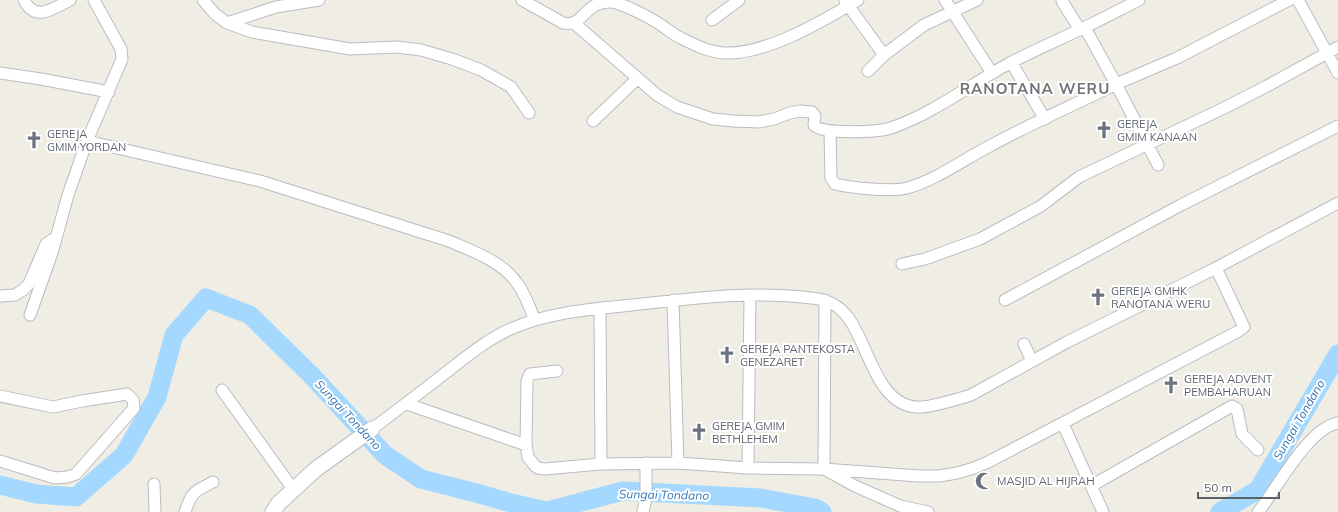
<svg xmlns="http://www.w3.org/2000/svg" width="1338" height="512" viewBox="0 0 1338 512" font-family="Mulish,sans-serif">
<style>
.lines{fill:none;stroke-linecap:round;stroke-linejoin:round}
.river{stroke:#a5d8ff;stroke-width:19}
.street-casing{stroke:#b9bcc1;stroke-width:13}
.secondary-casing{stroke:#babec4;stroke-width:17}
.street{stroke:#fff;stroke-width:11}
.secondary{stroke:#fff;stroke-width:15}
.labels{text-anchor:middle;stroke-width:4;stroke-linejoin:round;paint-order:stroke}
.worship-label{font-size:11px;fill:#5b616d;stroke:#fff;text-anchor:start}
.water-label{font-size:12px;font-style:italic;fill:#3778bc;stroke:#fff}
.district-label{font-size:15px;font-weight:bold;letter-spacing:1px;fill:#6d7378;stroke:#fff}
</style>
<rect width="100%" height="100%" fill="#f0eee4"/>
<g class="lines">
<path class="river" d="M0 485 36 494 76 497 124 455 157 397 174 335 206 298 250 315 314 378 385 455 421 479 476 493 511 503 547 511 623 491 761 498 815 508 822 512
M1220 512 1258 490 1338 354"/>
<g class="street-casing">
<path id="street" d="M24 0C35 23 54 8 70 0
M203 0 215 14 227 23 252 32 350 49 397 47 421 50 452 59 481 70 511 87 529 113
M522 0 563 23C584 28 584 0 612 2 624 4 651 18 661 25 667 29 673 34 679 37 693 44 708 52 724 53 766 55 823 21 858 0
M945 0 992 73
M1298 0 1338 73
M845 1 884 55
M1062 1 1080 30
M712 20 739 0
M227 23 276 7 319 0
M574 23 657 95 677 107 713 119 733 121 759 122 774 119 790 113 800 111 812 112 815 116 814 125C820 135 879 132 891 128 934 113 971 84 1010 63 1033 51 1056 41 1079 30 1099 21 1119 10 1139 0
M1011 62 1045 119
M868 71 884 55 924 25 977 0
M0 73 41 79 109 92
M593 121 638 78
M830 131 831 178 835 184C851 188 892 192 907 188 934 181 963 160 988 147 1030 124 1074 105 1116 84L1085 28
M87 141 260 181 449 241C472 251 502 261 517 283 525 294 530 307 534 319
M1158 165 1116 84 1177 58 1289 0
M902 264 925 259 980 239 1041 206 1079 177 1224 108 1267 86 1338 47
M750 295 748 468 824 469 855 486 900 506 928 512
M0 296 15 295 23 290 29 284 46 244 56 237
M673 300 678 463 748 468
M825 300 824 469 919 476H939L957 473 974 468 988 462 1237 332 1244 327 1216 268
M1005 300 1181 205 1338 126
M600 308 601 464
M30 315 52 253 68 195 87 141 122 59 121 49 94 0
M1024 344 1032 361
M557 371 530 374 527 381 526 445 528 457 535 466 538 468 544 469 601 464 678 463
M222 390 293 489
M0 396 53 407 82 401 127 394 133 400 134 408 76 474 67 477 55 478 0 461
M407 404 526 445
M1063 424 1103 512
M372 429C396 411 420 393 444 374 466 357 487 339 513 328 550 312 592 309 632 305 688 299 746 291 802 297 809 298 819 298 826 301 833 303 841 309 846 315 868 340 875 405 917 407 929 408 958 399 971 395L1067 342 1212 270 1338 203
M154 484 155 512
M1091 486 1232 406 1237 409 1242 434 1258 450
M185 512C192 491 194 492 213 482
M643 512 646 498V463
M1258 512C1277 489 1308 428 1338 423"/>
</g>
<g class="secondary-casing">
<path id="secondary" d="M273 512 278 504 316 469 372 429"/>
</g>
<use href="#street" class="street"/>
<use href="#secondary" class="secondary"/>
</g>
<defs>
<g id="church-bare" transform="scale(1.38)"><path d="M-1.2-6h2.4v3.5h3.3v2.4h-3.3V6h-2.4V-.1h-3.3v-2.4h3.3Z" fill="#6b7280" stroke="#fff" stroke-width="2.5" paint-order="stroke"/></g>
<g id="mosque-bare" transform="scale(1.38)"><path d="M3.5-4.9A6 6 0 1 0 3.5 4.9A5 5 0 1 1 3.5-4.9Z" fill="#6b7280" stroke="#fff" stroke-width="2.5" paint-order="stroke"/></g>
</defs>
<g fill-rule="evenodd">
<use href="#church-bare" x="1104" y="130"/>
<use href="#church-bare" x="34" y="140"/>
<use href="#church-bare" x="1098" y="297"/>
<use href="#church-bare" x="727" y="355"/>
<use href="#church-bare" x="1171" y="385"/>
<use href="#church-bare" x="699" y="432"/>
<use href="#mosque-bare" x="984" y="481"/>
</g>
<g class="labels">
<g class="worship-label">
<text x="1117" y="128">GEREJA<tspan x="1117" dy="13">GMIM KANAAN</tspan></text>
<text x="47" y="138">GEREJA<tspan x="47" dy="13">GMIM YORDAN</tspan></text>
<text x="1111" y="295">GEREJA GMHK<tspan x="1111" dy="13">RANOTANA WERU</tspan></text>
<text x="740" y="353">GEREJA PANTEKOSTA<tspan x="740" dy="13">GENEZARET</tspan></text>
<text x="1184" y="383">GEREJA ADVENT<tspan x="1184" dy="13">PEMBAHARUAN</tspan></text>
<text x="712" y="430">GEREJA GMIM<tspan x="712" dy="13">BETHLEHEM</tspan></text>
<text x="997" y="485">MASJID AL HIJRAH</text>
</g>
<g class="water-label">
<text transform="translate(348 415) rotate(47)" y="4">Sungai Tondano</text>
<text transform="translate(1299 420) rotate(-60)" y="4">Sungai Tondano</text>
<text transform="translate(664 495) rotate(1)" y="4">Sungai Tondano</text>
</g>
<g class="district-label">
<text x="1035" y="94">RANOTANA WERU</text>
</g>
</g>
<path d="M1198 492v6h81v-6" fill="none" stroke="#5c6166" stroke-width="2"/>
<text x="1204" y="492" font-size="12" fill="#5c6166" stroke="#ffffff" stroke-width="3" paint-order="stroke">50 m</text>
</svg>
